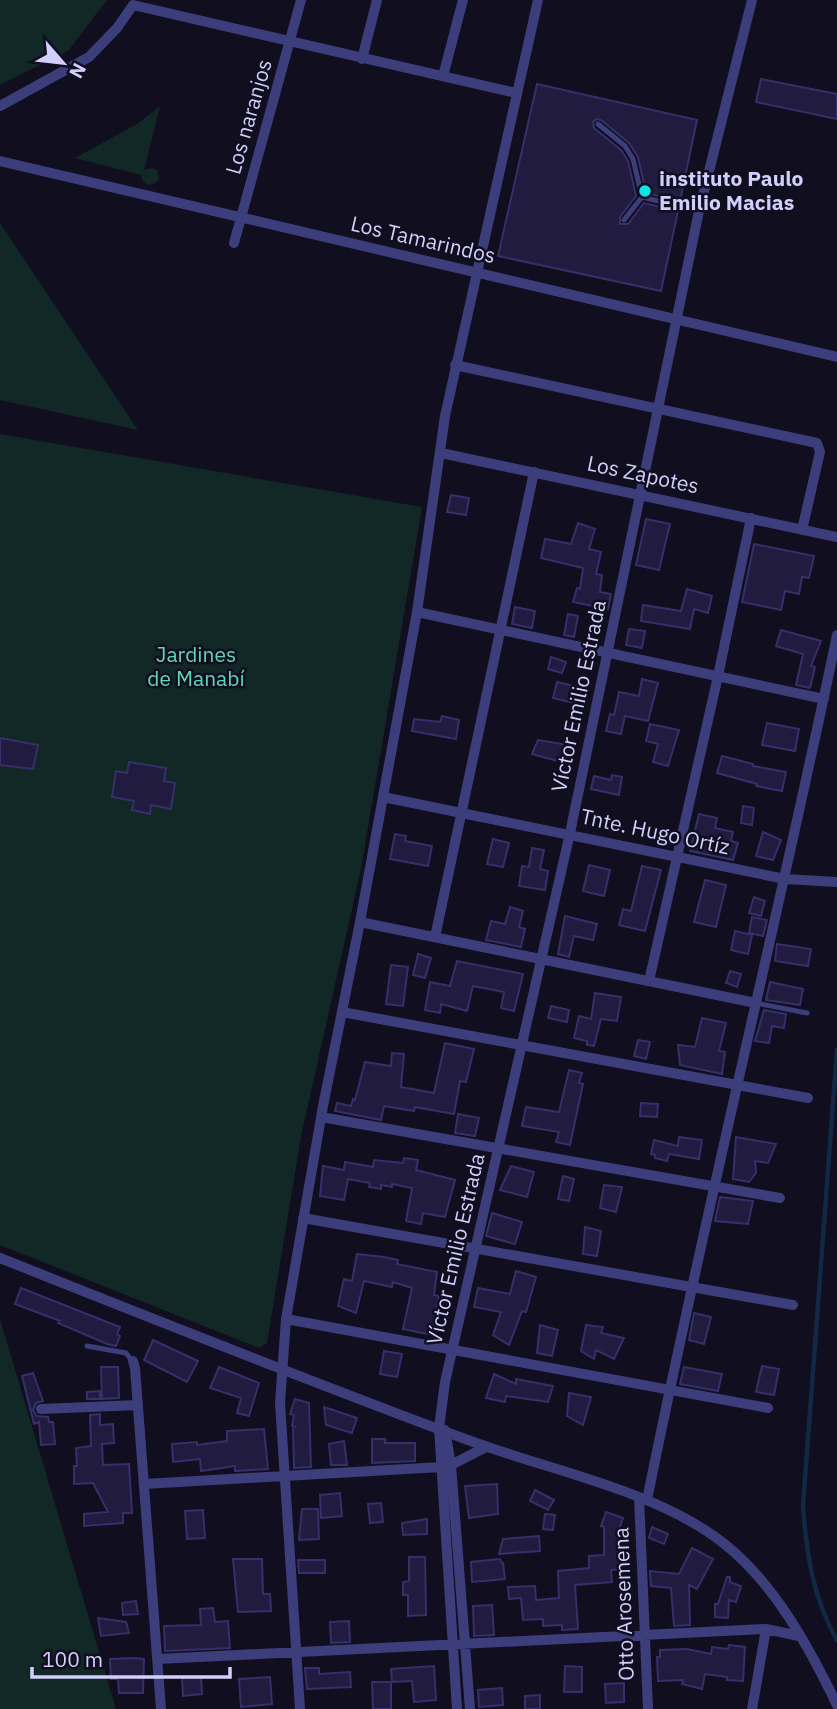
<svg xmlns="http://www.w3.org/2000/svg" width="837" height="1709" viewBox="0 0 837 1709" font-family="'IBM Plex Sans',sans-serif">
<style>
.green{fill:#112826}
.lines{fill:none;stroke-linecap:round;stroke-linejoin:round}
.stream{stroke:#112945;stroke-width:4.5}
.building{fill:#201b3f;stroke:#362f69;stroke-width:2}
.service{stroke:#3c3e7b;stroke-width:5}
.minor{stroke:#3c3e7b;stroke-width:10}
.poi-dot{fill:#0fe2e8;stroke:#100e1f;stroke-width:2.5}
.labels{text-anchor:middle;stroke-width:5;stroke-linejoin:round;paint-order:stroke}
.street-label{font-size:21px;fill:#d1cffc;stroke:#100e1f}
.poi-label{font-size:21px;font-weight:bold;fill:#d1cffc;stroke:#100e1f;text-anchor:start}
.park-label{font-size:21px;fill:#61d6b0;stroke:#100e1f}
</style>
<rect width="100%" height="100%" fill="#100e1f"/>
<path class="green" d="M0 0H107L68 51 0 85Z
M160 106 144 170 152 168 157 170 159 178 156 183 148 185 143 181 141 175 75 158 137 124Z
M0 223 138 430 0 400Z
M0 434 422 507 361 869 301 1136 267 1343 259 1348 0 1245Z
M0 1319 116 1709H0Z"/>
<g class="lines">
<path class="stream" d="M837 1050 803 1505C806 1551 813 1599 837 1640"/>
</g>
<path class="building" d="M761 79 837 94V119L756 102Z
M537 84 697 120 680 201 646 193 638 157 629 143 601 120 597 119 593 122 594 128 621 150 628 161 636 196 620 217V224H628L644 203 678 211 661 291 498 256Z
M451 495 469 498 466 515 447 512Z
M646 519 670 524 659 570 636 565Z
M578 523 595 529 589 549 601 552 596 574 602 575 600 592 611 594 608 609 573 602 577 588 580 589 583 568 541 558 545 539 571 544Z
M754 544 814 556 809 578 802 577 799 594 785 591 781 610 742 602Z
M687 589 712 596 708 613 694 609 690 629 641 621 643 605 681 611Z
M515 607 535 611 532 628 512 624Z
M568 614 578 616 574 637 564 635Z
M629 629 645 631 642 648 626 645Z
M781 630 821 641 811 666 815 667 810 688 796 685 803 654 776 646Z
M551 657 566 662 562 673 548 669Z
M642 679 658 683 648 721 625 716 621 734 606 731 610 714 614 715 619 692 639 696Z
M557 682 578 687 574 703 553 698Z
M442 716 459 720 456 739 412 731 414 719 440 722Z
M767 723 799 729 795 751 762 745Z
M650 724 679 730 668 766 653 762 658 744 646 741Z
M0 738 38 745 33 769 0 765Z
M538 740 574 746 569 764 532 754Z
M722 756 753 764V766L786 772 782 791 756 786 757 784 717 773Z
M129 762 166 768 164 781 175 783 171 809 151 805 150 814 132 810 134 801 112 797 116 771 127 773Z
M612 775 622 777 619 795 591 789 594 776 611 780Z
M743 806 754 808 752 825 741 823Z
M699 814 717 818 715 828 733 832 731 841 738 843 733 860 690 851Z
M763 832 781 840 773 860 756 856Z
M395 834 406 836 405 841 432 846 428 866 390 859Z
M493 839 509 843 503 867 487 864Z
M532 848 544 850 540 869 548 871 545 890 519 886 522 866 529 867Z
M589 865 610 870 604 896 583 891Z
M642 866 661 870 645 931 619 925 623 909 631 911Z
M705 880 726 885 716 927 694 922Z
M754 897 765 901 761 916 749 913Z
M510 907 523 911 519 927 525 929 521 947 486 940 491 921 505 924Z
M565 916 597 924 593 940 574 936 569 957 558 954Z
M752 917 767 920 763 936 749 933Z
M735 931 752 935 748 954 731 950Z
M777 944 811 949 808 966 775 961Z
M418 954 431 958 425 978 413 975Z
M457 961 523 974 514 1011 501 1008 504 992 473 986 467 1011 441 1004 440 1013 425 1010 430 982 450 986Z
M391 965 408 967 403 1006 386 1004Z
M730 971 741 974 737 987 726 983Z
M770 982 803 989 800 1005 766 1000Z
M595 993 621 997 617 1021 601 1019 594 1046 587 1045V1041L574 1038 579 1016 591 1019Z
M551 1006 569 1010 567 1022 548 1018Z
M764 1010 786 1014 784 1028 772 1026 769 1043 755 1041Z
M702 1018 726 1023 719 1051 725 1052 722 1074 680 1065 678 1045 695 1047Z
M638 1040 650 1042 646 1059 634 1056Z
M445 1043 474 1049 466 1082 460 1081 454 1114 415 1107 414 1111 384 1106 381 1120 335 1111 337 1103 351 1106 353 1099 355 1100 365 1062 391 1066 392 1053 404 1054 401 1087 434 1093Z
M569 1070 582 1073 579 1083 583 1084 570 1145 556 1142 559 1132 522 1126 526 1107 559 1112Z
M641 1103 658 1104 657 1117 640 1116Z
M458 1114 479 1118 475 1136 455 1133Z
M679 1137 702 1140 699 1159 669 1154 667 1161 655 1158V1155L651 1154 654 1140 678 1146Z
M736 1137 776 1144 768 1163 755 1161 756 1173 749 1182 733 1179Z
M404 1158 418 1160 416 1170 455 1180 445 1217 423 1213 421 1224 406 1221 412 1188 392 1184V1187L381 1185V1189L369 1187 370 1183 348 1179 344 1200 320 1196 323 1166 344 1170 345 1162 373 1167 374 1160 403 1163Z
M511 1166 534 1172 527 1197 500 1190Z
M563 1176 574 1179 569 1201 558 1199Z
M604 1185 622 1187 616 1212 600 1208Z
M720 1197 753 1201 748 1224 715 1221Z
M492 1213 522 1222 515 1244 486 1236Z
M585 1227 601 1231 597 1256 583 1254Z
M357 1254 384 1257 398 1260 397 1264 437 1272 434 1295 439 1296 432 1335 403 1329 412 1288 393 1282 392 1287 364 1281 356 1313 338 1306 344 1279 352 1281Z
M516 1271 536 1277 526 1312 522 1311 509 1345 493 1335 501 1312 474 1307 478 1288 510 1294Z
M21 1288 120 1327 117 1334 120 1336 116 1346 107 1344 58 1323 60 1321 15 1304Z
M694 1313 711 1317 704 1344 689 1340Z
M540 1325 558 1330 552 1356 537 1353Z
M586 1325 603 1327 601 1333 624 1338 614 1359 596 1350 594 1359 581 1351Z
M153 1340 198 1361 187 1382 144 1360Z
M384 1351 402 1354 397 1377 380 1374Z
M762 1366 779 1369 774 1395 756 1392Z
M101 1367H118L119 1398 102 1399Z
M219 1367 259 1383 249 1416 237 1413 241 1398 210 1388Z
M684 1367 722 1374 718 1391 680 1384Z
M33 1373 43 1401 36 1403 33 1410 37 1416 48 1417 49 1422H53L55 1444 41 1445 39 1422 34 1424 22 1376Z
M494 1374 516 1384V1379L553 1386 548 1402 506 1396 505 1402 486 1398Z
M100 1391V1399H87V1392Z
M569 1393 591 1397 583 1425 567 1416Z
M295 1399 309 1403 311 1467 294 1468 293 1427H296L292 1426 294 1415 290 1414Z
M324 1407 357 1418 352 1433 326 1425Z
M100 1414V1425L113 1424 114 1443 102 1444 103 1465 129 1464 132 1513H123V1523L84 1526V1514L108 1512 93 1483 74 1484V1466H77L76 1448 91 1446 90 1415Z
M264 1429 268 1469 235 1471V1466L201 1471 200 1459 173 1462 172 1444 197 1442V1445L227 1441V1431Z
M372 1439H385V1443H415V1461L372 1463Z
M344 1441 347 1465H331L329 1444Z
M497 1484 498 1514 469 1518 465 1486Z
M535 1490 554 1500 548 1510 530 1501Z
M340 1493 342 1516 321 1518 320 1495Z
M381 1503 383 1522 370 1523 368 1504Z
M302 1509H318L319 1539 299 1540Z
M203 1510 205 1538 187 1539 185 1511Z
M606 1512 623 1518 618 1532 619 1554H626L627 1569 611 1570 612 1582 575 1585 578 1629 562 1630V1625L543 1626V1619L523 1620 521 1598 509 1599 508 1587 535 1586 536 1600 559 1598 558 1571 589 1568V1556L604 1555V1527L601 1526Z
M545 1514 555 1515 553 1530 543 1529Z
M427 1519V1534L403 1535 402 1523Z
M652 1527 668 1534 664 1544 649 1538Z
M539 1536 540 1551 499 1554 503 1539Z
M692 1548 713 1559 697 1589 689 1585 690 1625 674 1626 671 1588 651 1586 650 1571 679 1574Z
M409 1557H425L426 1615 408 1616V1595H403V1582L409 1581Z
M233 1559H262L263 1594H270L271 1611 238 1612Z
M500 1559 501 1562 503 1563 505 1579 472 1582 471 1562Z
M298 1560H325V1573H299Z
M727 1577H730V1582L741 1586 736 1602 729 1600 728 1618 715 1617V1604H718Z
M136 1601 138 1614 123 1615 122 1603Z
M492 1605 494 1635 474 1636 473 1606Z
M213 1608 215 1622 228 1621 230 1648 165 1651 164 1626 201 1625 200 1609Z
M98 1618 126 1622 129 1633 101 1636Z
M349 1621 350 1642 331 1643 330 1622Z
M729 1645 745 1647 743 1681 727 1680V1677L705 1674 702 1689 682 1684 683 1680 658 1681 657 1657H660V1650L687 1649 711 1654 712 1647 728 1649Z
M134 1658 144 1659 143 1693H119L118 1679H111L110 1659Z
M434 1666 436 1700 414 1702 412 1681 392 1682 391 1669Z
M565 1666 582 1667V1692H564Z
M305 1668H319V1674L350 1672 351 1687 307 1689Z
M201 1677 202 1694 183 1696 182 1678Z
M270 1677 272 1704 241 1707 239 1679Z
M372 1682H391V1709H373Z
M624 1683V1702L606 1703 605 1684Z
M502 1688 503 1705 479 1707 478 1690Z
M540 1695V1709H525V1696Z"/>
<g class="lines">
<path class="service" d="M598 124 625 146 633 159 642 197 699 211
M624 220 642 197
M756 1003 807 1013
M87 1346 126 1353 132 1361"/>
<path class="minor" d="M362 59 377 0
M443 76 463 0
M0 106 89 57 117 28 133 5 516 93
M0 161 837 357
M234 243 301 0
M455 365 817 443 820 452 802 530
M441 453 837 537
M417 612 824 699
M383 797 785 879 837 882
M360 922 756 1003
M435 937 534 472
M649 981 718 676 751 518
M342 1012 808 1098
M321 1117 780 1198
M303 1218 793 1305
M0 1258C156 1320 311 1382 468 1440 548 1470 655 1490 722 1542 774 1582 809 1647 837 1705
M286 1319 768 1408
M133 1361 135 1368 161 1709
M41 1409 138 1405
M445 1430 451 1465 470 1709
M144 1484 441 1467 451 1465 486 1447
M639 1497 648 1709
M647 1500C705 1211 777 924 837 635
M157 1659 766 1629 799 1636
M300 1709 280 1403 286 1319 323 1106 360 922 417 612 445 416 538 0
M457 1709 439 1428 445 1382 570 833 699 211 752 0
M752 1709 766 1629"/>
</g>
<circle class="poi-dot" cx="645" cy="191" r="7"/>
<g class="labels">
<g class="street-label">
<text transform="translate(249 117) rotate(-74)" y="7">Los naranjos</text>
<text transform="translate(423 240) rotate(13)" y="7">Los Tamarindos</text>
<text transform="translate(643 475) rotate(12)" y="7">Los Zapotes</text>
<text transform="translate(579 696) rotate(-78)" y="7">Víctor Emilio Estrada</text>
<text transform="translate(655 832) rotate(12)" y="7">Tnte. Hugo Ortíz</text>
<text transform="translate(456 1249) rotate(-77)" y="7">Víctor Emilio Estrada</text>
<text transform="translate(624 1604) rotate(-92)" y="7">Otto Arosemena</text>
</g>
<g class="poi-label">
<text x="659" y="186">instituto Paulo<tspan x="659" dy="24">Emilio Macias</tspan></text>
</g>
<g class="park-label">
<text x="196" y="662">Jardines<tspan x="196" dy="24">de Manabí</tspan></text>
</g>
</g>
<g transform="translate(63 63) rotate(118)" stroke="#100e1f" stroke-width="5" paint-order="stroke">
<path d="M0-5L12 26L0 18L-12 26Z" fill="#d1cffc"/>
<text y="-10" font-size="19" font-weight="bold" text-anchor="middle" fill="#d1cffc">N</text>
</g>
<path d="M32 1667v10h198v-10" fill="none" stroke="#d1cffc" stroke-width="3.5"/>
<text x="42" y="1667" font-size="21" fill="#d1cffc" stroke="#100e1f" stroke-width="5" paint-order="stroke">100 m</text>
</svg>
